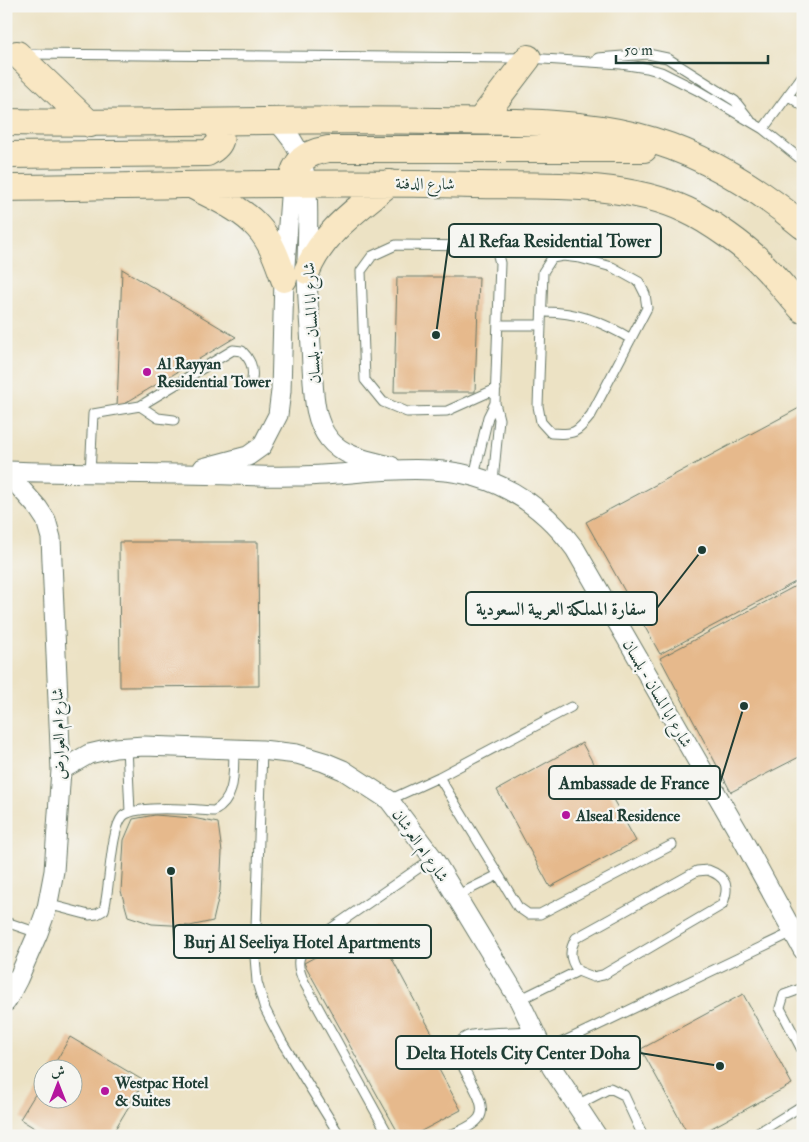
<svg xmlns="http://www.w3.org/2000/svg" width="809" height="1142" viewBox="0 0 809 1142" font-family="'IM FELL Double Pica',Amiri,serif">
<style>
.building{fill:#e6b98c}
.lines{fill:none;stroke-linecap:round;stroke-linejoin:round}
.service-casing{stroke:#677766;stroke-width:11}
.minor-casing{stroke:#677766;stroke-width:21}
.secondary-casing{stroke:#677766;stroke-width:28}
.service{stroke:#fff;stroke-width:9}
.minor{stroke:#fff;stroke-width:19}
.secondary{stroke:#f9e7c3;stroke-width:26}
.poi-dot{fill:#b5179e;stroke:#f6f6f2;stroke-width:2}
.labels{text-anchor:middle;stroke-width:4.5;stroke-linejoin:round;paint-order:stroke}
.street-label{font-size:16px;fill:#1f3d34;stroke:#f6f6f2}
.poi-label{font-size:16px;font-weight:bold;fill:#1f3d34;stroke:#f6f6f2;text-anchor:start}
.leader{fill:none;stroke:#1f3d34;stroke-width:2}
.callout-dot{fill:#1f3d34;stroke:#f6f6f2;stroke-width:2}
.callout{fill:#f6f6f2;stroke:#1f3d34;stroke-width:2}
.callout-label{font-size:18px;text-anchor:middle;font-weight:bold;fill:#1f3d34}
</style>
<rect width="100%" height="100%" fill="#f6f6f2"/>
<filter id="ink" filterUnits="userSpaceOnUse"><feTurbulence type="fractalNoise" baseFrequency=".02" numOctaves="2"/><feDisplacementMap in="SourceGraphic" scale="10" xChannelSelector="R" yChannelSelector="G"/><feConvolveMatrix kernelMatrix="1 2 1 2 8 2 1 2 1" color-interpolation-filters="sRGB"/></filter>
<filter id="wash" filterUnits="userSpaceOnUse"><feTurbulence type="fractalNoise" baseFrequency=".0096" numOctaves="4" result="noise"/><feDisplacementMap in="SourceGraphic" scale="20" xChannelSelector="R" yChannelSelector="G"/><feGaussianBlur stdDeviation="1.12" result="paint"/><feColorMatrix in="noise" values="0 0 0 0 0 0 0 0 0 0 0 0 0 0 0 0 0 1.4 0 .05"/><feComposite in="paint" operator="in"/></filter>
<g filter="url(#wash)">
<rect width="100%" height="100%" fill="#ece2c4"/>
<g id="blocks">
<path class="building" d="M122 269 236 337 117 408Z
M397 277H479L475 392H394Z
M803 406V578L660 654 586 522Z
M119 542H258L259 686 120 687Z
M803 582V755L731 792 660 658Z
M582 743 636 841 550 887 497 790Z
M155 815 193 818 218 823 222 852 220 891 213 921 190 926 152 924 128 916 121 891 124 840 133 819Z
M374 925 439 1046 430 1053 461 1110 412 1136H400L304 963Z
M743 994 792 1084 697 1136H689L641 1049Z
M70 1037 144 1081 111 1136H47L20 1119 42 1083V1100H72V1070H51Z"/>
</g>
</g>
<g filter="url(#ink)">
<use href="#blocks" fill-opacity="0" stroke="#677766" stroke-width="1"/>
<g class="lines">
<g class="service-casing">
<path id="service" d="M25 54 528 58 621 64 647 68 661 72 697 90 763 129 803 161
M598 58 648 54 667 58 735 101 750 120
M788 95 803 106
M763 129 803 75
M563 256 580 258 612 267 639 282 645 294 647 308 591 415C577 433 574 435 551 433L541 422 538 406 543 272 552 258Z
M542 312C575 311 603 322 631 339
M499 325H541
M140 406 158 418 174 420
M90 474 93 414 140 406 233 350 242 351C250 359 254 367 252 379
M474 476 488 417 495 403
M493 482 499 419 495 403 500 263 497 252 481 246 396 245 372 256 361 271 365 380 383 402 407 412 447 411 496 389
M127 747 130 812
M262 750 255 957 257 982 265 1009 282 1042 340 1136
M439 777 518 907 528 914H540L672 845
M389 800 439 777 571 707
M708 870C727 877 730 887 722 905L603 975 593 977 578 971C569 959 569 950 576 938L697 871Z
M456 896 498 875
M47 904 89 915 97 914 104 910C110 889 110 830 123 816 136 804 196 810 214 811 237 799 233 771 234 749
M6 922 38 933
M6 975 18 979
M803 988 784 995 780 1008 803 1052
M519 1000 578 971
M544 1051 793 932
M577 1105 610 1088 624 1095 643 1136
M389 1136 304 982C294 961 298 953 316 939L433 858
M449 1136C458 1131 473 1127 479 1118 494 1096 435 1050 468 1036 480 1032 519 1032 533 1031
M753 1136 800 1107 803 1103"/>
</g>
<g class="minor-casing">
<path id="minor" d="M276 121C287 132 296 143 301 158 311 189 307 235 307 268 307 301 311 334 312 367 314 391 313 419 329 439 343 457 370 461 391 466
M203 468 248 456 262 446 278 415 281 391 284 279 291 184
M6 471C64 473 123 473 181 474 219 474 257 477 295 476 351 476 421 461 476 477 518 489 550 515 575 549L743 840 803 950
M6 472 38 508 46 520 51 538 61 770 54 871 47 908 38 933 18 979 6 1002
M61 770 89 754 115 748 144 746 262 750 297 754 324 762 343 770 389 800 433 858 519 1000 552 1068 597 1136"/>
</g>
<g class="secondary-casing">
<path id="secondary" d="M17 54 90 124
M480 121 528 58
M6 122C150 125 293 118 436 121 503 122 572 120 637 136 700 152 754 185 803 226
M6 155 207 153C223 145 225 135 213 122
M291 184C294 161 306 153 328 149H644
M195 187C216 198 242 209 258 227 271 241 278 261 284 279
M6 188C162 186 318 181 474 185 540 186 625 181 686 210 708 220 748 248 764 266 778 280 790 296 803 310
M307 271C323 232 358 209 389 183"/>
</g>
<use href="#service" class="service"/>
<use href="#minor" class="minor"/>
<use href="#secondary" class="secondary"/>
</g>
</g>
<g class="poi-dot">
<circle cx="147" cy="372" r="5"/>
<circle cx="566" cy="815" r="5"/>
<circle cx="105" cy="1091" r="5"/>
</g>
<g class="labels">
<g class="street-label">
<text transform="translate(425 183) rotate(1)" y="6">شارع الدفنة</text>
<text transform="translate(311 323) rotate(-93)" y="6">شارع ابا المسان - بلمسان</text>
<text transform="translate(658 693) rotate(60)" y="6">شارع ابا المسان - بلمسان</text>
<text transform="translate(58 734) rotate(-92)" y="6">شارع ام العوارض</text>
<text transform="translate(421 845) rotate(55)" y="6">شارع ام العرشان</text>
</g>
<g class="poi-label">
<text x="157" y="369">Al Rayyan<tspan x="157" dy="18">Residential Tower</tspan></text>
<text x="576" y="821">Alseal Residence</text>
<text x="115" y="1088">Westpac Hotel<tspan x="115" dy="18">&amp; Suites</tspan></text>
</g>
</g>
<path class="leader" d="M436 335L449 240M702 550L657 608M744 706L720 783M171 871L174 942M720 1066L640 1053"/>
<g class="callout-dot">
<circle cx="436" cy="335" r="5"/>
<circle cx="702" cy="550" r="5"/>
<circle cx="744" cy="706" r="5"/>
<circle cx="171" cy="871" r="5"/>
<circle cx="720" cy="1066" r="5"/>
</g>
<g class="callout">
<rect x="449" y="224" width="212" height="33" rx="5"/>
<rect x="466" y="592" width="191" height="33" rx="5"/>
<rect x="549" y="766" width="171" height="33" rx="5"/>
<rect x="174" y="925" width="257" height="33" rx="5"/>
<rect x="396" y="1036" width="244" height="33" rx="5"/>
</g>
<g class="callout-label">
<text x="555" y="247">Al Refaa Residential Tower</text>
<text x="561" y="615">سفارة المملكة العربية السعودية</text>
<text x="634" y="789">Ambassade de France</text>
<text x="302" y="948">Burj Al Seeliya Hotel Apartments</text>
<text x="518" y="1059">Delta Hotels City Center Doha</text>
</g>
<rect width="809" height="1142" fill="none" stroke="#f6f6f2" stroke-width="25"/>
<g transform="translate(58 1084)"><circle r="24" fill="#f6f6f2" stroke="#a0aca6"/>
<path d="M0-4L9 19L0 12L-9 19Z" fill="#b5179e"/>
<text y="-8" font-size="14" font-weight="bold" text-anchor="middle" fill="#1f3d34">ش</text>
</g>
<path d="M616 55v8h152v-8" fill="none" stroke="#1f3d34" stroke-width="2.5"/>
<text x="624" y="55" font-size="15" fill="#1f3d34" stroke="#f6f6f2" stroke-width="4" paint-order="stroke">50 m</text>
</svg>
